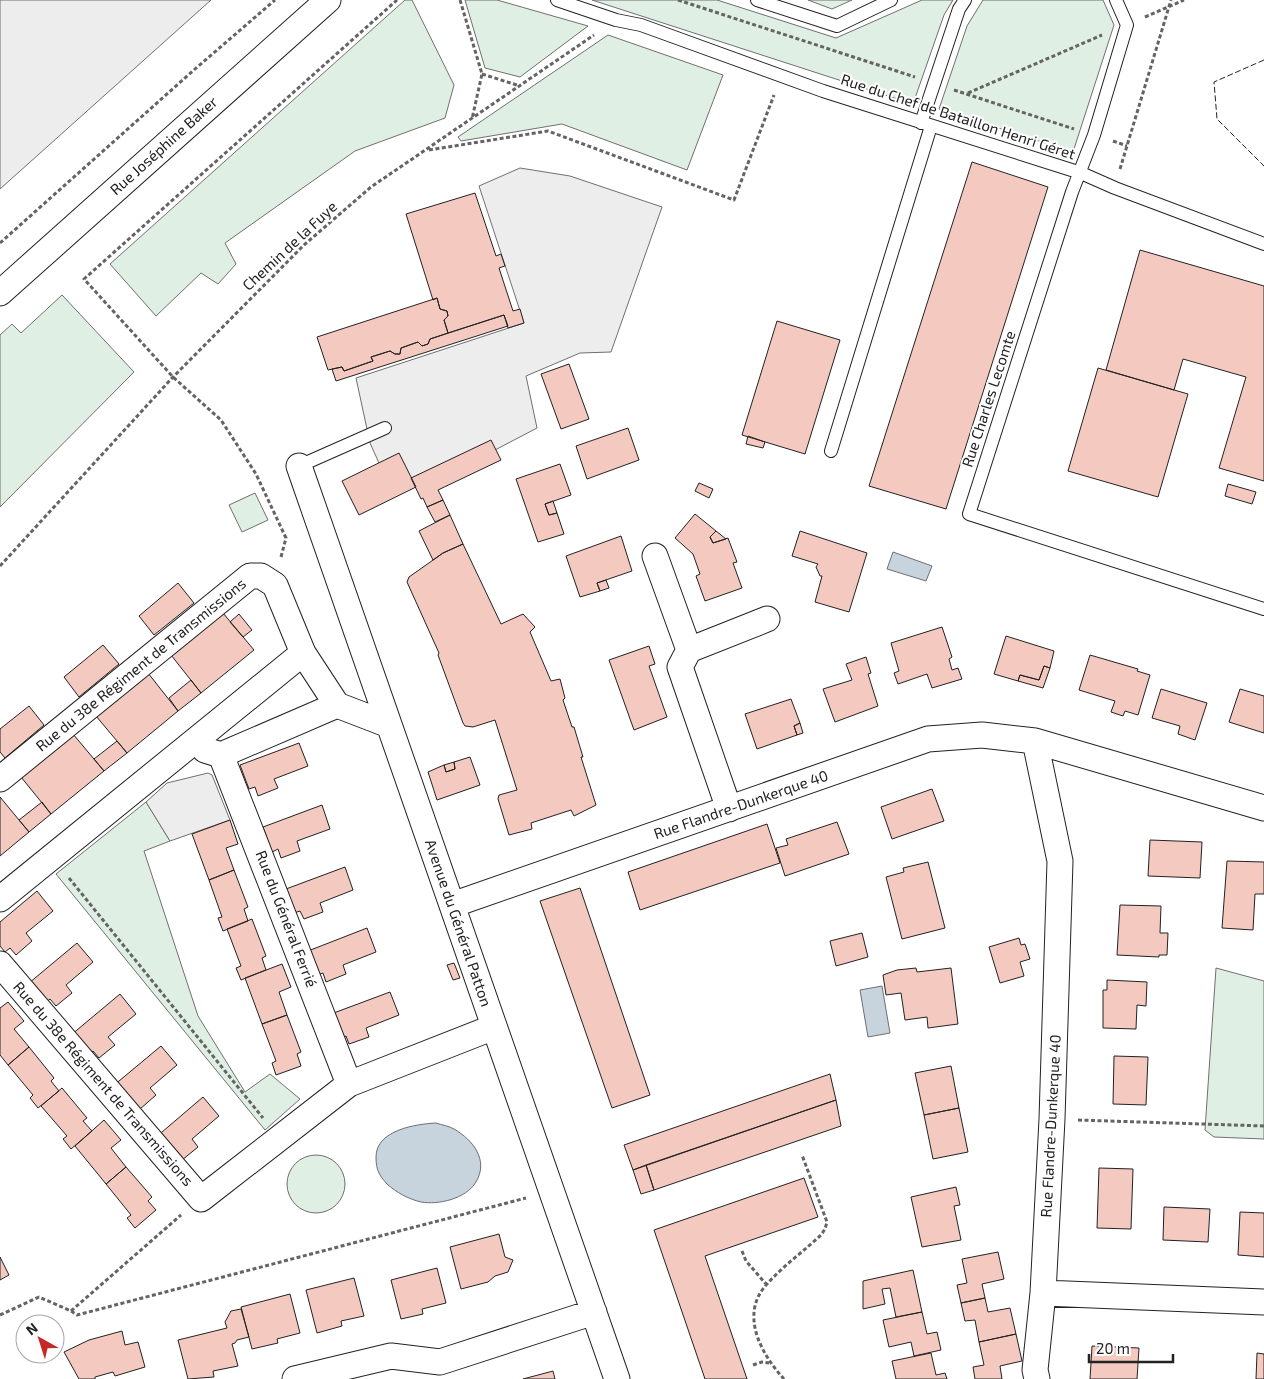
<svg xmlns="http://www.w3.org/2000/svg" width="1264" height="1379" viewBox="0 0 1264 1379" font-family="'Exo 2',sans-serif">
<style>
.green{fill:#e0efe3;stroke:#6f6f6f}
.parking{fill:#ededed;stroke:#6f6f6f}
.water{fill:#c7d3dd;stroke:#6f6f6f}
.building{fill:#f3c9c0;stroke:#222}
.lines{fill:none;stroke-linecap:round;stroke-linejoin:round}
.service-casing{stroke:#222;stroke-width:14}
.minor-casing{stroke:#222;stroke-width:27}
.path{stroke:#646464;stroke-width:3;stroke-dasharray:4 2.5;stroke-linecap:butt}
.service{stroke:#fff;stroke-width:12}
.minor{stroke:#fff;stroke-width:25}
.fence{stroke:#222;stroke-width:1;stroke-dasharray:6 2.5;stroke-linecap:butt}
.labels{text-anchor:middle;stroke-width:4;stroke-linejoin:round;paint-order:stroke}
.street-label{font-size:15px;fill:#222;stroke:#fff}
</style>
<rect width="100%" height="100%" fill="#fff"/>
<path class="green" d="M405 0H412L454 85 445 118 355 151 225 243 236 264 218 284 201 273 156 316 110 264Z
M465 0H497L588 26 520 77 485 68Z
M592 0H717L836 38 922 0H953L944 15 913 104Z
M808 0H852L832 9Z
M983 0H1103L1114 25 1073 152 939 109 967 26Z
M608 35 723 75 687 170 562 124 461 141 458 137Z
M62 295 134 372 0 507V335L12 324 21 333Z
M255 493 268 520 242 532 229 505Z
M146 802 170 841 144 851 198 1016 245 1092 270 1074 300 1099 265 1130 56 874Z
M1216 968 1264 981V1139L1214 1137 1205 1130Z
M287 1184a29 29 0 1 1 58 0a29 29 0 1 1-58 0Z"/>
<path class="parking" d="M0 0H211L0 189Z
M520 168 570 176 662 207 611 352 580 353 526 376 537 428 495 450 411 478 379 463 370 443 356 378 524 323 479 186Z
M208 773 212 775 230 820 170 841 146 802 167 783Z"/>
<path class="water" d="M893 552 932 566 926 581 887 569Z
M882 986 890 1033 868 1037 860 990Z
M436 1123C442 1125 449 1126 454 1129 473 1140 489 1160 476 1182 466 1199 438 1205 421 1202 408 1199 396 1192 387 1184 379 1175 376 1170 376 1157 376 1130 416 1124 436 1123Z"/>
<path class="building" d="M972 162 1048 187 946 509 869 486Z
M475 193 496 256 501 254 505 266 499 268 513 311 520 309 524 323 508 328 504 315 448 333 444 320 448 316 447 311 440 309 437 298 433 300 406 214Z
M1140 250 1264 286V481L1219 468 1246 377 1183 359 1174 390 1106 370Z
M437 298 440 309 447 311 448 316 444 320 448 333 430 339 428 344 422 346 418 342 401 348 400 354H395L390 351 371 357 373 361 344 371 342 367 328 370 317 337Z
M504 315 508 326 336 381 332 369 342 367 344 371 373 361 371 357 390 351 395 354H400L401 348 418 342 422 346 428 344 430 339Z
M777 321 840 340 805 454 742 435Z
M569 364 589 419 561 429 541 374Z
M1098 368 1188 394 1158 497 1068 471Z
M628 428 639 460 587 479 576 446Z
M748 436 765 442 763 448 746 444Z
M491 440 501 460 438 490 443 500 427 507 423 498 421 499 411 478Z
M399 453 416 487 359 515 342 481Z
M560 464 571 495 545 504 549 515 557 513 564 534 538 542 516 479Z
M699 483 713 489 709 498 695 491Z
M1228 484 1256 492 1252 504 1225 496Z
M443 500 450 515 435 522 427 507Z
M553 501 557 513 549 515 545 504Z
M695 514 716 531 710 537 713 543 728 538 737 562 733 563 742 588 705 601 696 576 700 574 693 554 675 538Z
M450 515 463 544 443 553 433 560 419 531Z
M716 531 726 539 713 543 710 537Z
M800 531 867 553 849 612 815 602 822 576H820L816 567 818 564 792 556Z
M621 536 632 571 597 583 600 591 580 597 566 556Z
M463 544 501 624 523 614 535 627 530 632 551 681 560 679 565 698 563 700 572 727H574L583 757H581L596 805 574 816 571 810 531 823 532 829 509 835 498 799 499 795 517 790 495 720 473 727 465 726 463 723 438 655 439 653 407 582 409 577 443 553Z
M606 580 609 588 600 591 597 583Z
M178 583 194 603 154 635 139 616Z
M223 613 254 650 201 693 171 655Z
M239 614 252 630 243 637 230 622Z
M942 627 952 657 949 659 952 670 958 668 962 679 932 688 927 674 898 684 894 673 899 671 891 643Z
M1006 636 1054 651 1050 668 1044 666 1039 680 1020 675 1018 681 994 674Z
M103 645 119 664 79 697 64 677Z
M649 646 655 664 649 666 667 717 634 730 609 660Z
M1090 655 1138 669 1137 671 1150 675 1138 715 1125 711 1123 716 1111 712 1115 701 1079 690Z
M866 657 871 673 868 674 878 706 835 722 823 689 852 680 846 664Z
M1044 666 1050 668 1043 688 1018 681 1020 675 1039 680Z
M148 673 178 711 127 753 96 716Z
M191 680 201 693 178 711 169 698Z
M1161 689 1207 703 1195 740 1178 734 1180 726 1152 718Z
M1240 689 1264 696V733L1229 722Z
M791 699 800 723 794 726 797 735 757 749 745 714Z
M29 706 44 725 5 758 0 752V729Z
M800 723 803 733 797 735 794 726Z
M73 734 104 771 51 814 21 777Z
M117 741 127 753 104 771 94 759Z
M299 743 308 766 274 779 278 788 258 796 255 787 249 789 240 765Z
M470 757 480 785 437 800 428 772 444 765 446 772 455 769 454 762Z
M454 762 455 769 446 772 444 765Z
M932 789 944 821 892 839 881 807Z
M0 797 29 832 0 856Z
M42 802 51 814 29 832 19 820Z
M322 805 330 829 297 841 300 851 281 858 278 849 272 852 263 827Z
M230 820 238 844 226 848 234 870 209 880 192 834Z
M837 822 849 854 785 876 776 848 788 845 786 839Z
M767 824 780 863 640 910 628 872Z
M1150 840 1202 842 1200 878 1148 876Z
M1227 861 1264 862V894H1255L1253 930 1222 928Z
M928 862 945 928 902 939 886 877 904 872 903 868Z
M345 867 353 890 320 903 323 912 304 919 300 911 294 913 286 889Z
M234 870 248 907 244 909 248 921 223 931 218 918 222 917 209 880Z
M580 888 650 1095 612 1108 540 901Z
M37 891 53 911 26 933 32 941 16 955 10 948 5 952 0 946V922Z
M1120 905 1161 906 1160 933H1168L1167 955H1159V957L1117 955Z
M252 919 266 956 262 958 266 970 241 980 236 968 241 966 227 929Z
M367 928 376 952 343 965 346 974 326 982 323 973 317 975 308 951Z
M862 933 868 957 836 966 830 941Z
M1019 938 1021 945 1025 944 1030 959 1020 962 1024 976 1000 983 989 947Z
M77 943 93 962 66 985 72 993 56 1006 50 999 45 1003 29 983Z
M454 963 460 978 453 980 447 965Z
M282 964 291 987 279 992 287 1015 262 1024 245 978Z
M916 968 917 972 951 968 958 1024 928 1028 927 1017 905 1020 901 993 886 995 883 975 897 970Z
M1107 980 1147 982 1146 1006 1137 1005 1136 1029 1103 1028V990H1107Z
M390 992 399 1015 366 1028 369 1037 349 1044 346 1036 341 1038 331 1014Z
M120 994 136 1014 108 1037 115 1045 99 1058 93 1051 88 1055 71 1035Z
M8 1002 24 1021 14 1029 29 1047 8 1065 0 1055V1008Z
M287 1015 301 1052 297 1054 301 1066 276 1075 272 1063 276 1061 262 1024Z
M161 1046 177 1065 150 1088 156 1095 140 1109 113 1086Z
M29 1047 54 1078 51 1081 59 1091 38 1108 30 1098 33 1095 8 1065Z
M1114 1056 1148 1057 1146 1105 1113 1104Z
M951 1066 959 1108 924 1115 915 1073Z
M830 1074 836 1100 633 1170 624 1145Z
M62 1088 87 1118 83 1121 92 1131 71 1149 63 1139 67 1136 41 1106Z
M203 1097 219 1116 192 1139 198 1147 182 1160 155 1138Z
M836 1100 841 1126 654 1190 646 1165Z
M959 1108 968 1152 933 1159 924 1115Z
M104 1120 121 1140 111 1148 126 1167 106 1184 75 1146Z
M646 1165 654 1190 641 1194 633 1170Z
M126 1167 152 1197 148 1201 156 1210 135 1228 127 1218 131 1215 106 1184Z
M1099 1168 1133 1169 1131 1229 1097 1228Z
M804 1178 818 1217 705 1256 747 1379H705L654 1230Z
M956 1187 960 1205 954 1206 961 1240 922 1247 911 1197Z
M1164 1207 1210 1209 1208 1242 1163 1240Z
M1240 1212 1264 1213V1257L1238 1255Z
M499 1234 505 1257 513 1260 508 1272 495 1276 488 1282 461 1289 450 1247Z
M998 1252 1004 1279 982 1284 985 1298 961 1303 957 1285 967 1283 962 1259Z
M0 1257 9 1275 0 1280Z
M437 1268 446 1303 422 1309 423 1314 401 1319 391 1280Z
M913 1270 922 1312 896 1317 890 1288 882 1289 885 1304 863 1309V1281Z
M354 1278 364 1316 341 1321 342 1326 317 1333 306 1290Z
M290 1294 300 1333 277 1339 278 1343 252 1349 241 1307Z
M985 1298 988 1312 1010 1308 1016 1334 979 1342 975 1320 965 1321 961 1303Z
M241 1309 249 1337 237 1340 235 1343 232 1344 238 1366 213 1371 214 1377 188 1379 178 1340 227 1328 225 1322 231 1311Z
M922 1312 927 1334 937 1332 941 1350 914 1356 911 1342 889 1347 883 1320Z
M122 1331 125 1345 138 1342 145 1367 115 1376 113 1372 95 1377V1379H79L64 1352 89 1340Z
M1016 1334 1022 1361 1000 1366 1002 1379H975L973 1367 984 1365 979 1342Z
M1092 1346 1139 1348 1137 1379H1090Z
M931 1353 936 1375 945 1373 947 1379H896L892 1361Z
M1257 1353 1264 1354V1379H1256Z
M553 1371 555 1379H523Z"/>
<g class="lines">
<g class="service-casing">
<path id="service" d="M557 0 616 20 641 25 823 91 1081 173 1115 188 1264 244
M757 0 837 26 891 0
M1116 0 1127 25 1094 135 1072 192 969 514 1264 609
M921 123 959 9 965 0
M831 451 931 126
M299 466 385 428"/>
</g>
<g class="minor-casing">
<path id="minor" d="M0 293 328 0
M299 466 617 1379
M655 556 689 650
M1035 741 1060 861 1052 1119 1043 1293 1264 1302
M205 750 221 755 337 705
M221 755 349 1084
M0 779 250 576H261L275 585 303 653 337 705 389 725
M729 809 680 667 689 650 767 619
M0 899 303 653
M452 905 928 739 982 735 1035 741 1264 808
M0 964 201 1199 349 1084 494 1027
M295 1379 391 1356 440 1362 594 1312
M1037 1379 1035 1370 1043 1293"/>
</g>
<path class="path" d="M460 0 482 74 472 119
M678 0 915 77
M1145 17 1184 0
M482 74 520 86
M954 90 1074 129
M968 93 1102 35
M1113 141 1127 146
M429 150 548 131 734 200 774 95
M1120 169 1171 0
M0 243 195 69 275 0
M281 557 286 538 256 474 221 420 173 377 84 279 397 0
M0 566 173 377 304 245 371 187 594 35
M69 878 263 1118
M1078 1120 1264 1126
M742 1251 746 1261 766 1284
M71 1311 181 1215
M0 1315 39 1297 71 1311 77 1315 526 1198
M753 1365 762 1362 769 1363
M784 1379C761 1354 739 1314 767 1284 783 1266 804 1251 821 1235L825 1229 827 1222 802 1155"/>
<use href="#service" class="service"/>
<use href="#minor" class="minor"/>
<path class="fence" d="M1264 60 1214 82 1217 119 1264 166"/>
</g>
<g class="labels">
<g class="street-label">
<text transform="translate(958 117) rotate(18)" y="5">Rue du Chef de Bataillon Henri Géret</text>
<text transform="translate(164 146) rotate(-42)" y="5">Rue Joséphine Baker</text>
<text transform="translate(290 246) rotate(-43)" y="5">Chemin de la Fuye</text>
<text transform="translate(989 399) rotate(-72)" y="5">Rue Charles Lecomte</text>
<text transform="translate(141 665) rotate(-39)" y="5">Rue du 38e Régiment de Transmissions</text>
<text transform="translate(741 805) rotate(-19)" y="5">Rue Flandre-Dunkerque 40</text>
<text transform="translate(286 919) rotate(69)" y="5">Rue du Général Ferrié</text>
<text transform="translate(458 923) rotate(71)" y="5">Avenue du Général Patton</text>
<text transform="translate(103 1084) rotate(49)" y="5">Rue du 38e Régiment de Transmissions</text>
<text transform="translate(1051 1126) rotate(-87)" y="5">Rue Flandre-Dunkerque 40</text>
</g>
</g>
<g transform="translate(40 1339) rotate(321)"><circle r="24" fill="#ffffff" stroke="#a7a7a7"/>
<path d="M0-4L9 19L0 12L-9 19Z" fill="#c62828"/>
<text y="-8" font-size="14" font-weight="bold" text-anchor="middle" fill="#222222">N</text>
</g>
<path d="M1089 1354v8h84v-8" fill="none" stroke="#222222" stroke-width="2.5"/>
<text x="1096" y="1354" font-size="15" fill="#222222" stroke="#ffffff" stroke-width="4" paint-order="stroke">20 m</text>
</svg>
